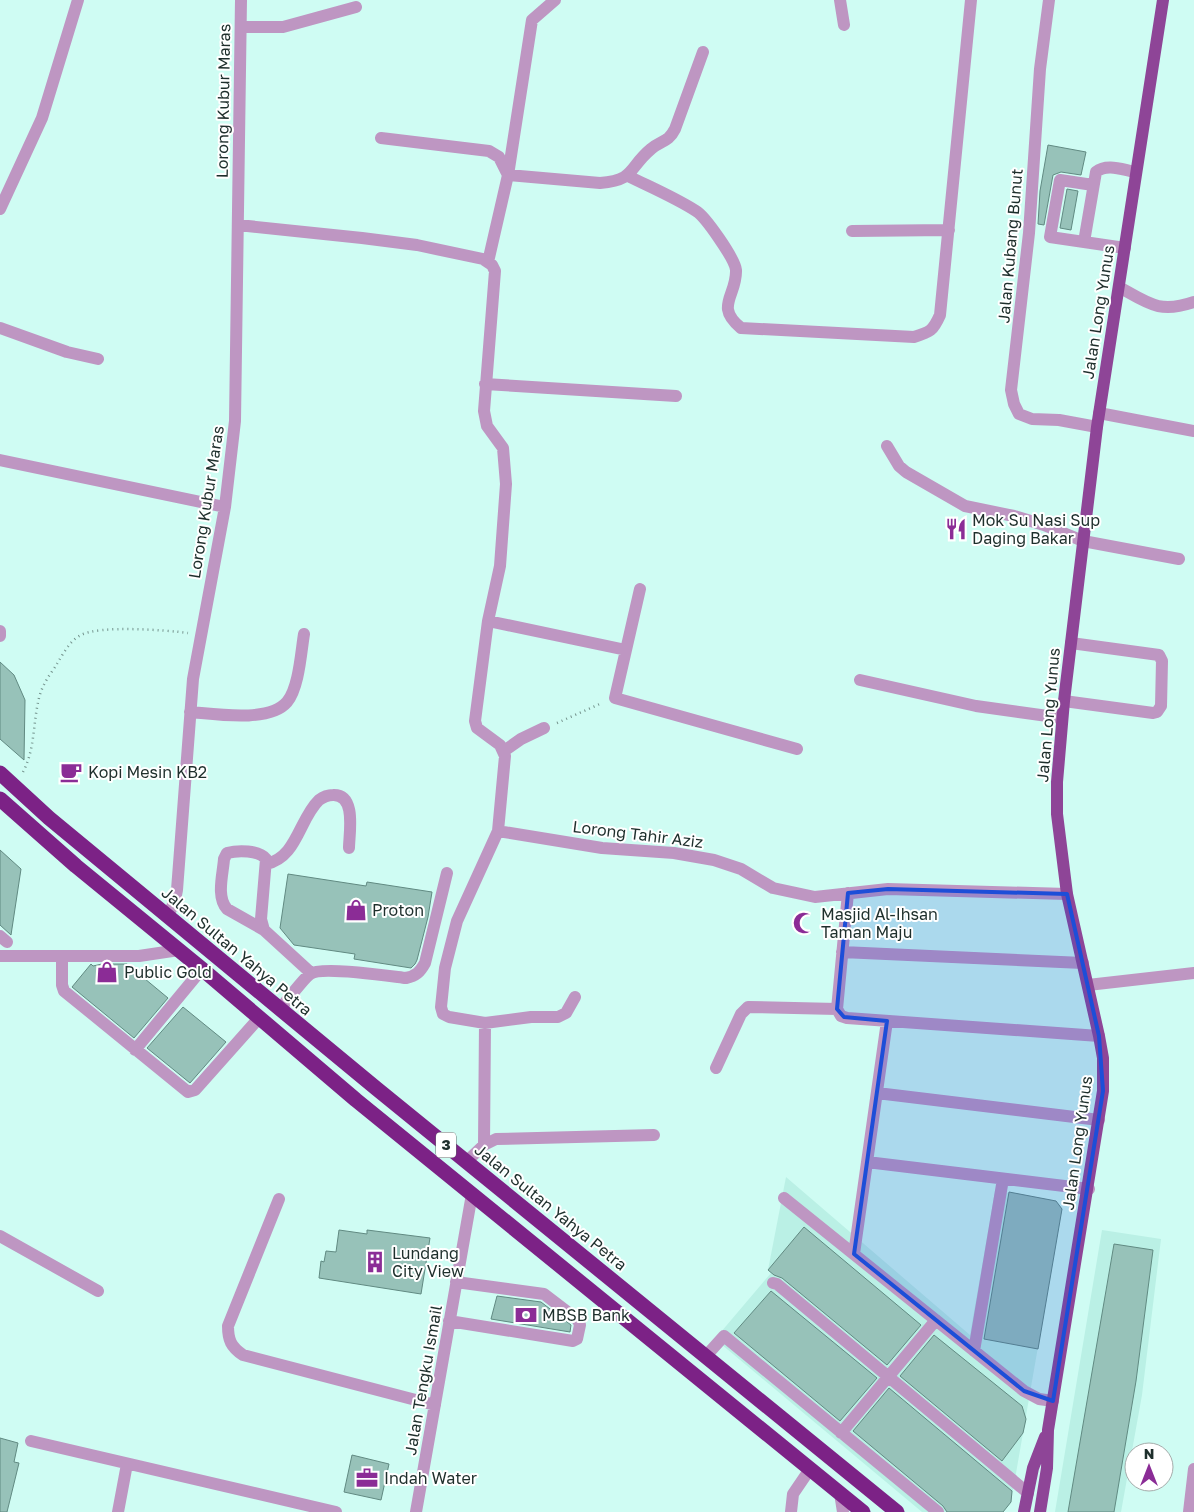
<svg xmlns="http://www.w3.org/2000/svg" width="1194" height="1512" viewBox="0 0 1194 1512" font-family="'Golos Text',sans-serif">
<style>
.built{fill:#baf0e5}
.building{fill:#97c2b9;stroke:#618a82}
.lines{fill:none;stroke-linecap:round;stroke-linejoin:round}
.path{stroke:#74938d;stroke-width:2.5;stroke-dasharray:1 4;stroke-linecap:butt}
.minor{stroke:#be96c2;stroke-width:12}
.major{stroke:#8e4597;stroke-width:12}
.highway{stroke:#7c2286;stroke-width:15}
.marked{fill:#1d4ed8;fill-opacity:0.2;stroke:#1d4ed8;stroke-width:4;stroke-linejoin:round}
.labels{text-anchor:middle;stroke-width:4;stroke-linejoin:round;paint-order:stroke}
.shield{fill:#fff;stroke:#626d6b;stroke-width:1}
.shield-label{font-size:15px;font-weight:bold;fill:#1e2f2c}
.street-label{font-size:16px;fill:#1e2f2c;stroke:#fff}
.poi-label{font-size:16px;fill:#1e2f2c;stroke:#fff;text-anchor:start}
</style>
<rect width="100%" height="100%" fill="#cffcf3"/>
<path class="built" d="M786 1177 970 1335 995 1191 1056 1201 1062 1209 1011 1502 1003 1512H922L715 1339 771 1273 768 1270Z
M1102 1230 1161 1239 1142 1395 1121 1512H1055Z"/>
<path class="building" d="M1048 145 1086 152 1081 175 1061 172 1053 175 1044 225 1038 224 1040 191Z
M1067 189 1078 191 1071 230 1060 228Z
M0 662 14 675 25 700 24 760 0 739Z
M0 850 21 869 11 935 0 925Z
M288 874 366 886 367 882 432 892 428 917 417 960 415 964 411 968 354 959 355 954 294 945 280 928Z
M91 964 93 966 102 964H127L168 998 134 1038 72 987Z
M183 1007 226 1042 190 1083 147 1048Z
M1009 1192 1056 1201 1062 1209 1038 1349 984 1339Z
M804 1227 921 1325 887 1365 782 1278 774 1275 768 1270Z
M339 1230 367 1234V1230L430 1238 421 1294 319 1278 321 1261 324 1262 326 1251 336 1252Z
M1114 1244 1153 1250 1136 1381 1114 1512H1068Z
M771 1291 877 1378 840 1421 734 1333Z
M497 1296 541 1302 571 1325 570 1332 491 1319Z
M934 1335 1022 1406 1026 1419 1023 1433 1002 1461 900 1376Z
M889 1388 1012 1491 1011 1502 1003 1512H947L943 1506 853 1431Z
M0 1438 18 1443 14 1462 19 1463 7 1512H0Z
M352 1455 389 1464 381 1500 344 1492Z"/>
<g class="lines">
<path class="path" d="M557 723 602 703
M23 772C35 750 33 722 39 698 42 686 48 677 55 667 62 656 69 641 81 635 100 625 166 630 188 633"/>
<path class="minor" d="M840 0 844 25
M1049 0 1040 69 1029 233 1011 390 1014 404 1019 414 1032 419 1059 420 1097 427
M241 27H283L356 7
M381 138 489 151 499 157 508 175
M508 175 600 183C636 180 628 168 651 149 661 140 668 143 675 129L703 52
M628 176C650 187 674 197 696 211 705 216 735 259 736 270 737 296 714 306 741 328L914 337C930 332 933 331 940 315L971 0
M0 209 42 118 78 0
M238 225 362 238 417 245 483 259 492 265 495 271 484 411 487 426 503 448 506 484 500 566 488 621 475 721 477 728 500 745 505 756 498 831 457 921 445 968 441 1007 443 1014 449 1017 485 1023 531 1017H558L566 1013 575 997
M852 231 949 230
M1084 242 1050 237 1060 180 1093 185
M1125 248 1084 242 1096 172C1107 163 1123 170 1136 172
M488 262 508 175 532 20 555 0
M1119 287C1148 303 1159 314 1194 302
M0 328 67 352 98 359
M485 384 676 396
M1099 413 1194 431
M887 446 899 466 906 472 965 506 1014 516 1044 525 1083 541 1179 559
M0 460 225 507
M640 589 615 698 797 749
M488 621 626 650
M0 631V636
M860 680 976 706 1062 718
M1064 701 1153 713 1157 712 1161 706 1162 661 1159 655 1071 643
M190 712C215 714 269 723 287 702 299 688 301 652 304 634
M504 751 521 739 544 728
M498 831 602 848 674 853 714 860 741 869 773 888 815 897 888 889 1067 894
M266 864C297 858 299 819 319 800 323 797 328 795 333 795 357 794 349 834 349 848
M848 893 837 1009 841 1016 847 1018 1099 1036
M168 916 175 900 177 890 193 679 225 507 235 421 241 0
M264 930 261 919 266 859C259 850 238 850 227 853L224 859C223 874 216 897 227 909L264 930 311 973
M0 936 7 942
M842 952 1083 963
M0 956H139L179 950
M62 956V985L64 991 188 1092 195 1090 259 1018
M1088 985 1194 973
M280 1009C287 1001 303 979 310 974 321 966 389 976 406 978 416 976 420 972 425 963L447 873
M135 1050 202 969
M716 1068 741 1014 748 1007 837 1009
M877 1093 1099 1120
M484 1145 485 1023
M466 1162 484 1145 496 1139 654 1135
M867 1162 1089 1189
M784 1198 1024 1391 1039 1399 1053 1401
M279 1199 228 1326C228 1340 231 1347 243 1355L435 1405
M0 1236 98 1291
M854 1254 887 1021
M773 1283 777 1284 1028 1493
M449 1321 573 1341 577 1339 580 1325 578 1320 544 1294 456 1282
M974 1351 1003 1179
M706 1356 724 1336 938 1512
M841 1433 936 1320
M31 1441 336 1512
M840 1493 843 1512
M118 1512 127 1464
M416 1512 472 1194
M791 1512 793 1494 810 1469
M1189 1512 1194 1469"/>
<path class="major" d="M1024 1512 1033 1468 1045 1437
M1040 1512 1047 1468 1048 1430 1103 1091V1058L1099 1036 1067 894 1057 814V782L1064 701 1097 427 1163 0"/>
<path class="highway" d="M0 773 49 818 377 1089 897 1512
M0 799 76 866 202 969 356 1100 863 1512"/>
</g>
<path class="marked" d="M888 889 1067 894 1099 1036 1103 1091 1053 1401 1024 1391 854 1254 887 1021 844 1017 837 1009 848 893Z"/>
<defs>
<g id="restaurant-bare" transform="scale(1.725)"><path d="M-5-6h1v4h1v-4h1v4h1v-4h1v5L-1.5 .5V6h-2V.5L-5-1ZM5-6V6H3V1.5H1.5Q1.5-4 5-6Z" fill="#8b2c96" stroke="#fff" stroke-width="2.5" paint-order="stroke"/></g>
<g id="cafe-bare" transform="scale(1.725)"><path d="M-5.5-4.5H6V0H3Q3 3.5 0 3.5H-2.5Q-5.5 3.5-5.5 0ZM3-3.2v2h1.7v-2ZM-6 4.5H4V6H-6Z" fill="#8b2c96" stroke="#fff" stroke-width="2.5" paint-order="stroke"/></g>
<g id="shop-bare" transform="scale(1.725)"><path d="M-5-2.5h2.3a2.7 3.5 0 0 1 5.4 0H5L5.5 6h-11ZM-1.5-2.5h3a1.5 2.3 0 0 0-3 0Z" fill="#8b2c96" stroke="#fff" stroke-width="2.5" paint-order="stroke"/></g>
<g id="mosque-bare" transform="scale(1.725)"><path d="M3.5-4.9A6 6 0 1 0 3.5 4.9A5 5 0 1 1 3.5-4.9Z" fill="#8b2c96" stroke="#fff" stroke-width="2.5" paint-order="stroke"/></g>
<g id="building-bare" transform="scale(1.725)"><path d="M-4-6H4V6H1V3H-1V6H-4ZM-2.5-4.3h1.7v1.8h-1.7ZM.8-4.3h1.7v1.8H.8ZM-2.5-1h1.7V.8h-1.7ZM.8-1h1.7V.8H.8Z" fill="#8b2c96" stroke="#fff" stroke-width="2.5" paint-order="stroke"/></g>
<g id="bank-bare" transform="scale(1.725)"><path d="M-6-4H6V4H-6ZM0-2.3a2.3 2.3 0 1 0 0 4.6a2.3 2.3 0 1 0 0-4.6Z" fill="#8b2c96" stroke="#fff" stroke-width="2.5" paint-order="stroke"/></g>
<g id="office-bare" transform="scale(1.725)"><path d="M-6-3h4V-5.5h4V-3h4V5H-6ZM-1-4.5V-3h2v-1.5ZM-6 0V1H6V0Z" fill="#8b2c96" stroke="#fff" stroke-width="2.5" paint-order="stroke"/></g>
</defs>
<g fill-rule="evenodd">
<use href="#restaurant-bare" x="956" y="529"/>
<use href="#cafe-bare" x="71" y="772"/>
<use href="#shop-bare" x="356" y="910"/>
<use href="#mosque-bare" x="804" y="923"/>
<use href="#shop-bare" x="107" y="972"/>
<use href="#building-bare" x="375" y="1262"/>
<use href="#bank-bare" x="526" y="1315"/>
<use href="#office-bare" x="367" y="1478"/>
</g>
<g class="labels">
<rect class="shield" x="436" y="1132.5" width="20" height="25" rx="4"/>
<g class="shield-label">
<text x="446" y="1150">3</text>
</g>
<g class="street-label">
<text transform="translate(223 101) rotate(-89)" y="6">Lorong Kubur Maras</text>
<text transform="translate(1010 246) rotate(-85)" y="6">Jalan Kubang Bunut</text>
<text transform="translate(1098 312) rotate(-81)" y="6">Jalan Long Yunus</text>
<text transform="translate(206 502) rotate(-81)" y="6">Lorong Kubur Maras</text>
<text transform="translate(1048 715) rotate(-85)" y="6">Jalan Long Yunus</text>
<text transform="translate(638 834) rotate(7)" y="6">Lorong Tahir Aziz</text>
<text transform="translate(237 951) rotate(40)" y="6">Jalan Sultan Yahya Petra</text>
<text transform="translate(1077 1143) rotate(-82)" y="6">Jalan Long Yunus</text>
<text transform="translate(551 1207) rotate(39)" y="6">Jalan Sultan Yahya Petra</text>
<text transform="translate(423 1380) rotate(-80)" y="6">Jalan Tengku Ismail</text>
</g>
<g class="poi-label">
<text x="972" y="526">Mok Su Nasi Sup<tspan x="972" dy="18">Daging Bakar</tspan></text>
<text x="88" y="778">Kopi Mesin KB2</text>
<text x="372" y="916">Proton</text>
<text x="821" y="920">Masjid Al-Ihsan<tspan x="821" dy="18">Taman Maju</tspan></text>
<text x="124" y="978">Public Gold</text>
<text x="392" y="1259">Lundang<tspan x="392" dy="18">City View</tspan></text>
<text x="542" y="1321">MBSB Bank</text>
<text x="384" y="1484">Indah Water</text>
</g>
</g>
<g transform="translate(1149 1467)"><circle r="24" fill="#ffffff" stroke="#a5acab"/>
<path d="M0-4L9 19L0 12L-9 19Z" fill="#8b2c96"/>
<text y="-8" font-size="14" font-weight="bold" text-anchor="middle" fill="#1e2f2c">N</text>
</g>
</svg>
